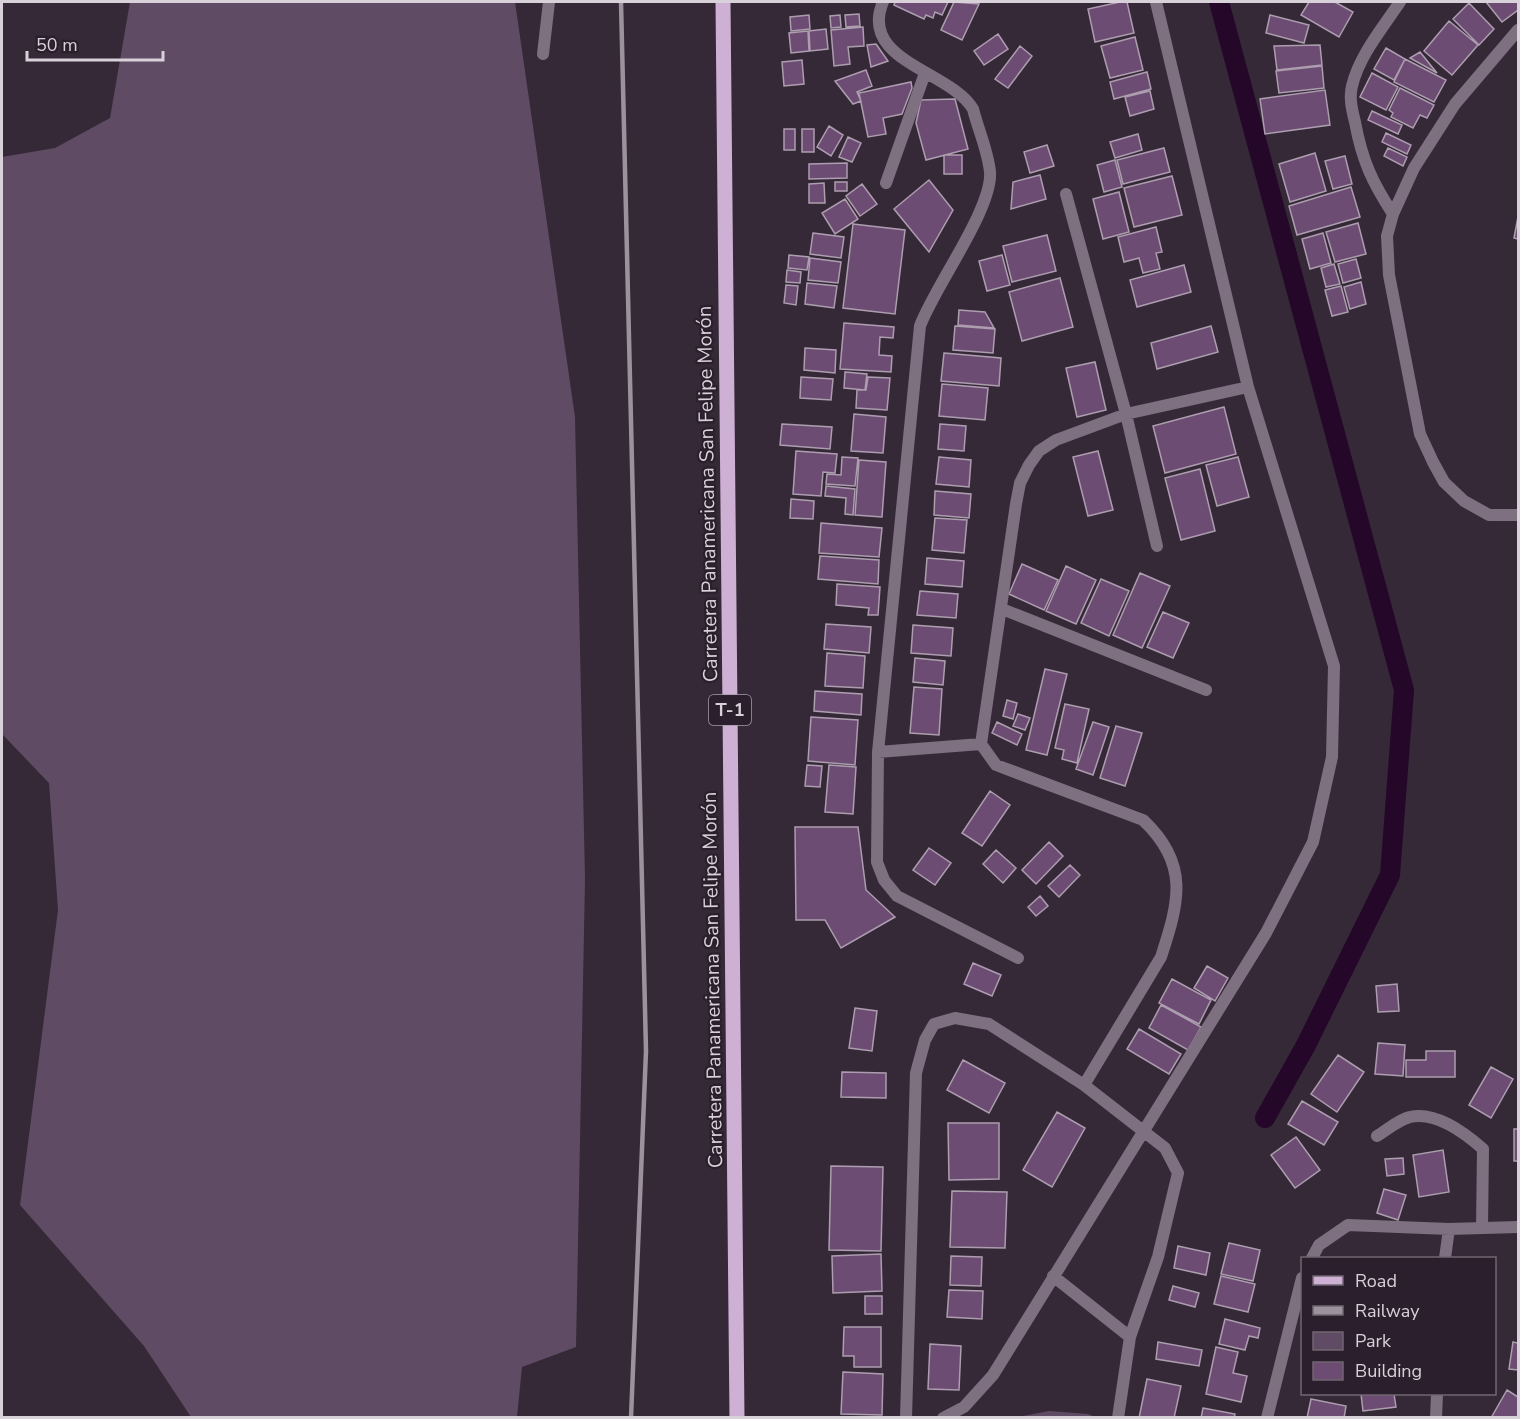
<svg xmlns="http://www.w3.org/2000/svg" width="1520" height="1419" viewBox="0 0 1520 1419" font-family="'Nunito Sans',sans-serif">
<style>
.green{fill:#604b64}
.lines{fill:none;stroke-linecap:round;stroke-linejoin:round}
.canal{stroke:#240729;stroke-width:20}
.building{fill:#6d4c73;stroke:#ac9daf;stroke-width:1.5}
.street{stroke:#7e6f81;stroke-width:12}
.primary{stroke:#cfb0d5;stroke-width:15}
.rail{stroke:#9c929d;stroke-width:4.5}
.labels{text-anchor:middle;stroke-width:4.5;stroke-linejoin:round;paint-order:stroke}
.shield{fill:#2b1f2d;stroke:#a59ca6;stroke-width:1.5}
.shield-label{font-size:18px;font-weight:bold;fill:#d9d1da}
.street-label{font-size:20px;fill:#d9d1da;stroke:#2b1f2d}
</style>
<rect width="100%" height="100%" fill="#352937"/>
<path class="green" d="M130 2H515L575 417 585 879 576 1347 522 1367 517 1417H191L144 1346 20 1205 58 910 49 783 2 734V157L55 148 110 118Z
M1049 1411 1088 1414 1095 1417H1018Z"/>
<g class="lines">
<path class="canal" d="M1219 2 1404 690 1390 875 1306 1045 1265 1118"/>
</g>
<path class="building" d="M895 2H948L942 15 935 12 933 18 926 15 924 19 894 5Z
M954 2 979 4 962 40 941 30Z
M1120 2H1127L1134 33 1095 42 1088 9Z
M1309 2H1335L1353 12 1339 37 1301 15Z
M1486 2H1518V10L1502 22Z
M1469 3 1494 29 1479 45 1453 19Z
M859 14 860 26 846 27 845 15Z
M809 15 810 29 791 31 790 17Z
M840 15 841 27 831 28 830 16Z
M1270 15 1309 25 1304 43 1266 33Z
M1449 21 1478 45 1452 75 1424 51Z
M863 27 864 46 848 47 850 64 834 66 831 30Z
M826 29 828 49 810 51 809 31Z
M808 31 809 51 791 53 789 33Z
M998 34 1008 49 984 65 974 51Z
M1135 37 1143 70 1110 78 1101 46Z
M876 44 888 61 871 67 867 45Z
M1320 45 1322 65 1277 70 1274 46Z
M1020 46 1032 56 1008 88 995 79Z
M1386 48 1405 59 1394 80 1374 69Z
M1420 52 1437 73 1410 58Z
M1405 59 1446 80 1434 102 1394 82Z
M802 60 804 84 784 86 782 62Z
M1322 66 1324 88 1279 93 1276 71Z
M866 70 872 86 857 92 861 101 853 104 835 81Z
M1147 72 1151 89 1114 99 1110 82Z
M1372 73 1398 87 1386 110 1360 97Z
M911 82 912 88 902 114 883 118 886 134 868 137 859 93Z
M1400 88 1434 105 1427 118 1420 115 1413 128 1391 117 1393 113 1389 110Z
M1325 90 1330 125 1265 134 1260 99Z
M1150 91 1154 109 1130 116 1125 97Z
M955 99 968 149 926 160 916 123 921 100Z
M1372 111 1402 125 1398 134 1368 120Z
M829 126 843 135 831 156 817 147Z
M784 129H795V150H784Z
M802 129H814V152H802Z
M1386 133 1411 145 1407 154 1382 142Z
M1138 134 1142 150 1115 158 1110 142Z
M848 137 861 143 852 162 839 157Z
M1047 145 1054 166 1030 173 1024 152Z
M1164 148 1170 172 1123 184 1117 160Z
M1388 148 1407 157 1403 166 1384 156Z
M1315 153 1326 191 1290 202 1279 164Z
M944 155H962V174H944Z
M1345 156 1352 184 1333 189 1325 161Z
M1115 160 1122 187 1104 192 1097 165Z
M847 163V178L809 179V164Z
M1040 175 1046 199 1011 209 1013 182Z
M1172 176 1182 215 1134 227 1124 188Z
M929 180 953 210 929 252 894 209Z
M835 182H847V191H835Z
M824 183 825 203H809V184Z
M862 184 877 204 860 216 846 196Z
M1351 187 1360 217 1297 235 1289 206Z
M1119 192 1129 232 1103 239 1093 199Z
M845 199 858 219 835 234 822 213Z
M1518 217V239L1514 238Z
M1358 223 1366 254 1335 262 1326 232Z
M853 224 905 230 895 314 843 308Z
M1156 227 1162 252 1156 253 1160 269 1143 273 1139 258 1124 262 1118 237Z
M813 233 844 237 841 258 810 254Z
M1323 233 1331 263 1310 269 1302 239Z
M1047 235 1056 271 1012 282 1003 246Z
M789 255 809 257 807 270 788 268Z
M1002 255 1010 285 987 291 979 261Z
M810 258 841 262 838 283 808 280Z
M1356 259 1361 278 1343 283 1338 264Z
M1334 264 1340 284 1326 287 1321 268Z
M1184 265 1191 292 1137 307 1130 280Z
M787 270 801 272 800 283 786 282Z
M1060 278 1073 327 1022 341 1009 292Z
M1361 282 1366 304 1350 309 1344 287Z
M807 283 837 286 834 308 805 304Z
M786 285 798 286 796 305 784 303Z
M1341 286 1348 312 1332 316 1325 290Z
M959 310 985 312 994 328 958 325Z
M844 323 894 327 893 338 880 337 879 355 892 356 891 372 840 369Z
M955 326 995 329 993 353 953 350Z
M1211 326 1218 352 1157 369 1151 343Z
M805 348 836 350 835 373 804 370Z
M944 353 1001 358 999 386 941 381Z
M1095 362 1106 410 1077 417 1066 368Z
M845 372 867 374 865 390 844 388Z
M801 377 833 379 831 400 800 398Z
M868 377 890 378 887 410 856 408 857 390H866Z
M942 384 988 388 985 420 939 416Z
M1224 407 1236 454 1165 473 1153 426Z
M854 414 886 417 883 453 851 451Z
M782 424 832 427 830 449 780 445Z
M940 424 966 426 964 451 938 449Z
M796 451 837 454 835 473 823 472 821 496 793 494Z
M1098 451 1113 510 1088 516 1073 457Z
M842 457 858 458 855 486 826 484 827 474 841 475Z
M939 457 971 460 969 487 936 484Z
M1238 457 1249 497 1217 506 1206 465Z
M859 460 886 462 882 517 855 515Z
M1200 469 1215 531 1181 540 1165 478Z
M826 486 855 489 853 515 845 514 846 498 825 496Z
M935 491 971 494 969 518 934 515Z
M791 499 814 501 813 519 790 518Z
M935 518 967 520 964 553 932 550Z
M821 523 882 528 879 557 819 553Z
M820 556 879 560 878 584 818 579Z
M927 558 964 561 962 587 925 584Z
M1022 564 1058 580 1044 610 1009 594Z
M1066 566 1096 580 1076 624 1046 611Z
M1140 573 1170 586 1142 648 1113 635Z
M1101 579 1129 591 1109 636 1081 623Z
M837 584 880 587 878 615H868L869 608 836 605Z
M920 591 958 594 956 618 917 615Z
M1163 612 1189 623 1173 658 1147 647Z
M826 624 871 627 869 653 824 649Z
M913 625 953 628 951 656 911 653Z
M827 653 865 656 863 688 825 686Z
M915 658 945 661 943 685 913 682Z
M1045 669 1067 674 1047 755 1026 750Z
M914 687 942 689 939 735 910 733Z
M815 691 862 694 861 715 814 711Z
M1007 700 1017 703 1013 719 1003 716Z
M1065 704 1089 709 1077 763 1062 759 1064 750 1055 748Z
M1018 714 1030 718 1025 730 1013 726Z
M811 717 858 720 855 765 808 761Z
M997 722 1022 734 1017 745 992 733Z
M1093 722 1109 727 1093 775 1076 769Z
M1116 726 1142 733 1125 786 1100 778Z
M807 765 822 766 820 787 805 786Z
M829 765 856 767 853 814 825 812Z
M990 791 1010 805 982 846 962 833Z
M795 827H858L866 890 895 917 841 948 825 920H796Z
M1049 842 1063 856 1036 884 1022 870Z
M929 848 951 863 935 885 913 870Z
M996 850 1016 868 1003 883 983 864Z
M1070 865 1080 875 1059 897 1048 886Z
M1040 896 1048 906 1036 916 1028 907Z
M973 963 1001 975 992 996 964 984Z
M1207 966 1228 978 1215 1001 1194 988Z
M1172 979 1211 1000 1199 1024 1159 1003Z
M1397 984 1399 1011 1378 1012 1376 986Z
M1161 1005 1201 1027 1188 1050 1149 1028Z
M855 1008 877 1011 872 1051 849 1048Z
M1139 1029 1181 1054 1169 1074 1127 1049Z
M1378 1043 1405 1045 1403 1076 1375 1074Z
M1426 1051H1455V1077H1406V1060H1426Z
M1338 1055 1364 1072 1337 1112 1311 1094Z
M963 1060 1005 1083 989 1113 947 1090Z
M1491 1067 1513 1079 1491 1118 1469 1105Z
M842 1072 886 1073V1098L841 1097Z
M1302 1101 1338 1122 1324 1145 1288 1124Z
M1057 1112 1085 1128 1052 1187 1023 1170Z
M948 1123H999V1179L949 1180Z
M1514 1129H1518V1161H1514Z
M1296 1137 1320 1170 1295 1188 1271 1155Z
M1443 1150 1449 1192 1419 1197 1413 1155Z
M1403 1158 1404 1174 1387 1176 1385 1159Z
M831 1166 883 1167 881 1251 829 1250Z
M1384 1189 1406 1195 1398 1220 1377 1213Z
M952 1191 1007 1192 1005 1248 950 1247Z
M1229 1243 1260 1250 1253 1281 1221 1274Z
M1178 1246 1210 1253 1206 1275 1174 1268Z
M881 1254 882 1291 833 1293 832 1256Z
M951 1256 982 1257 981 1286 950 1285Z
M1221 1276 1255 1284 1248 1312 1214 1304Z
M1173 1286 1199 1293 1195 1307 1169 1300Z
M949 1290 983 1291 982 1319 947 1317Z
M865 1296H882V1314H865Z
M1225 1319 1260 1328 1258 1338 1249 1336 1245 1350 1219 1344Z
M844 1327H881V1367H854V1356H843Z
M1158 1342 1202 1350 1199 1366 1156 1359Z
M1513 1342 1518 1343V1370L1509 1369Z
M930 1344 961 1346 959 1390 928 1389Z
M1216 1347 1238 1352 1233 1373 1247 1376 1241 1402 1206 1394Z
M843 1372 883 1374 882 1415 841 1414Z
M1147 1379 1181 1386 1174 1418H1139Z
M1507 1390 1518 1397V1418H1491Z
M1361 1394H1394L1396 1407 1363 1411Z
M1311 1399 1346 1406 1344 1418H1307Z
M1203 1408 1235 1414 1234 1418H1201Z"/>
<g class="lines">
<path class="street" d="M883 2C858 61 951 71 973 109 978 129 988 151 990 172 993 208 935 286 920 326L878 752 877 862 884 880 897 896 1018 958
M1518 30 1455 104 1414 168 1393 214 1387 236 1389 275 1420 434 1433 462 1444 482 1464 501 1489 515H1518
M543 54 549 2
M886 183 925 73
M1066 194 1126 414 1157 546
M1393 214C1372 182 1362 160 1355 122 1352 110 1349 98 1352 86 1359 56 1383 27 1400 2
M1002 609 1206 690
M981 744 1016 504 1020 483 1029 465 1039 451 1056 440 1126 414 1248 387
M878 752 981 744 996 765 1143 820C1190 864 1179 902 1161 957L1084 1085
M1377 1136C1386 1131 1399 1119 1410 1117 1436 1111 1465 1133 1483 1149L1482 1227
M1312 1258 1319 1245 1348 1225 1449 1229 1518 1227
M1445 1258 1449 1229
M1053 1276 1130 1337 1118 1418
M906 1418 916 1073 925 1040 934 1024 955 1018 989 1024 1084 1085 1165 1148 1178 1173 1158 1257 1130 1337
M943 1418 964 1407 993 1375 1266 933 1313 842 1332 757 1334 666 1248 387 1156 2
M1267 1418 1302 1278
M1436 1418 1437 1394"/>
<path class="primary" d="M723 2 737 1418"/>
<path class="rail" d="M621 2 646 1051 631 1418"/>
</g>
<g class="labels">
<rect class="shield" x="709" y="695" width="42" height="30" rx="4.5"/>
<g class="shield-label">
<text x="730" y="716">T-1</text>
</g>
<g class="street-label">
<text transform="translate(707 494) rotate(-91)" y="7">Carretera Panamericana San Felipe Morón</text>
<text transform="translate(712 980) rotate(-91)" y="7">Carretera Panamericana San Felipe Morón</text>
</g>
</g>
<rect width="1520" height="1419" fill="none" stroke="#d9d1da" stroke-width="6"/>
<rect x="1301" y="1257" width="195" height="138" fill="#2b1f2d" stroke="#716672" stroke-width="1.5"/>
<rect x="1313" y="1276" width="30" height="9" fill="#cfb0d5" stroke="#716672" stroke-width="1.5"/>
<text x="1355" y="1287" font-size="18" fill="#d9d1da">Road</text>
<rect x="1313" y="1306" width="30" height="9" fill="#9c929d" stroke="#716672" stroke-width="1.5"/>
<text x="1355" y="1317" font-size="18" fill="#d9d1da">Railway</text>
<rect x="1313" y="1332" width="30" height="18" fill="#604b64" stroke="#716672" stroke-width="1.5"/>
<text x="1355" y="1347" font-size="18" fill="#d9d1da">Park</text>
<rect x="1313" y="1362" width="30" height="18" fill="#6d4c73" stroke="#716672" stroke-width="1.5"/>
<text x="1355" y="1377" font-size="18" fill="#d9d1da">Building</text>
<path d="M27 51v9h136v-9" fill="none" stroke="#d9d1da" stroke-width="3"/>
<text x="36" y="51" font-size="18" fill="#d9d1da" stroke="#2b1f2d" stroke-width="4.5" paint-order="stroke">50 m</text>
</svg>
